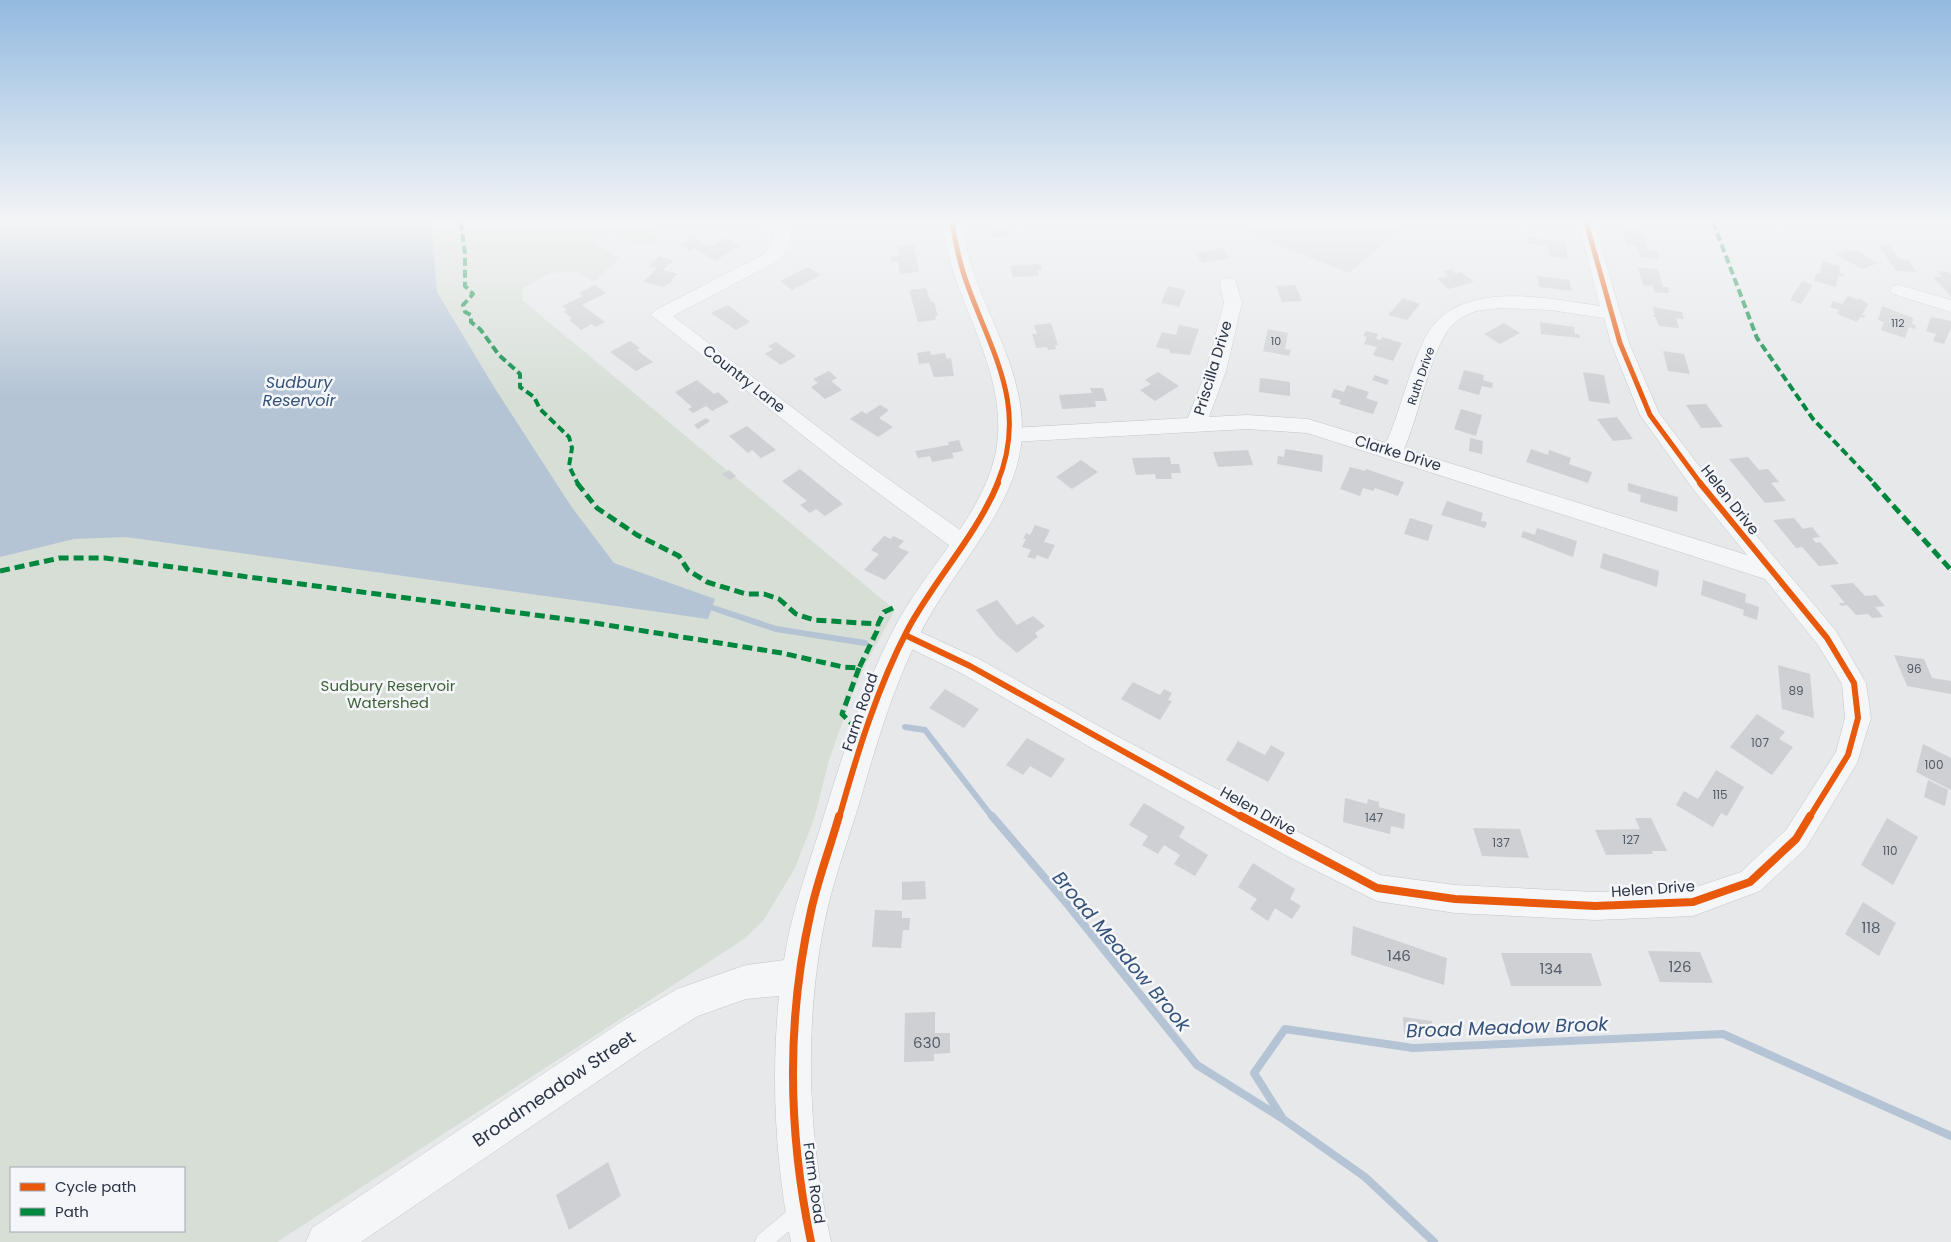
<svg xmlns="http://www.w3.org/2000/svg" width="1951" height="1242" viewBox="0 0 1951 1242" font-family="Poppins,sans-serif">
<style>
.built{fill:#d4d7dd}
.green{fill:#d6ded6;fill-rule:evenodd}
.water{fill:#b4c4d5}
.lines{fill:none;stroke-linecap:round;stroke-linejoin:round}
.stream-far1{stroke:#b4c4d5;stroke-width:6}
.stream{stroke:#b4c4d5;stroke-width:8}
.building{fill:#ced0d3}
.service-casing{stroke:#c4c6c8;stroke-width:1}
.minor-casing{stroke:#c4c6c8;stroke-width:1}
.tertiary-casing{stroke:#c4c6c8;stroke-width:1}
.service{fill:#f5f6f7;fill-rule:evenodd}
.minor{fill:#f5f6f7;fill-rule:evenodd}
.tertiary{fill:#f5f6f7;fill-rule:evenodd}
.quiet-far1{stroke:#00873e;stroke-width:4;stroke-dasharray:8 4;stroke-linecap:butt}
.quiet{stroke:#00873e;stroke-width:5;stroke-dasharray:10 5;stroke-linecap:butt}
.cycleway-far2-casing{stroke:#f4f6f9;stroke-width:8}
.cycleway-far1-casing{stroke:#f4f6f9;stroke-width:9}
.cycleway-casing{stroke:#f4f6f9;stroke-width:11}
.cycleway-far2{stroke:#e8590c;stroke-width:5}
.cycleway-far1{stroke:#e8590c;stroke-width:6}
.cycleway{stroke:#e8590c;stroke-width:8}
.labels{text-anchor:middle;stroke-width:5;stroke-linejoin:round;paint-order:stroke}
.far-number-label{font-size:11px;fill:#545c69}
.far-street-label{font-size:12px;fill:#2b3445;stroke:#f4f6f9}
.number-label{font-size:12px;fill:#545c69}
.street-label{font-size:15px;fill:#2b3445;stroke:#f4f6f9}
.park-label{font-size:15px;fill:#3f6138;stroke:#f4f6f9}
.near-number-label{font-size:15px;fill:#545c69}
.water-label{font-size:16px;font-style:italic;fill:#34527a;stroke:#f4f6f9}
.near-street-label{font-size:18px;fill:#2b3445;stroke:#f4f6f9}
.near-water-label{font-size:19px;font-style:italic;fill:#34527a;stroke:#f4f6f9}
</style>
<rect width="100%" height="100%" fill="#e6e8ea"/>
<path class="built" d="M1219 222H1406L1403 228 1349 273Z"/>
<path class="green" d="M0 222H629L632 226 655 228 653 233 659 240C639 246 629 245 613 231L597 240 599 246 619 258 594 282 577 271 551 273 523 288 522 300 895 610 864 667 851 698 829 760 814 819 795 868 763 921 744 939 277 1242H0ZM11 1168H184V1231H11Z"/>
<path class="water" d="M0 222H431L437 292 494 387 571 506 614 563 715 599 708 619 126 537 74 539 0 557Z"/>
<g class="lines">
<path class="stream-far1" d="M710 607 776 629 865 643
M905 727 925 730 993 818"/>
<path class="stream" d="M992 816 1068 905 1197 1065 1283 1119 1254 1073 1285 1029 1413 1048 1723 1034 1951 1136
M1283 1119 1365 1177 1434 1242"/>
</g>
<path class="building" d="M989 222H1007L1010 236 992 238 991 233H988L987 231H990Z
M1622 229 1641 231 1647 249 1656 251 1659 259 1641 257 1637 246 1627 245Z
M694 237 709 247 727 238 739 246 715 261 695 248 690 251 680 244Z
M1526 237 1565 242 1568 259 1550 256 1548 246 1527 243Z
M914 245 919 272 900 274 898 262H892L891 256 899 255 897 247Z
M1878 245H1889L1899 259 1908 260 1917 272 1896 271Z
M1222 248 1230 258 1203 263 1195 253Z
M1847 249 1852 252 1855 250 1879 263 1862 269 1837 255Z
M659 256 674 260 663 270 678 274 671 280 673 281 664 287 643 282 657 268 649 266Z
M1822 261 1840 266 1839 273 1844 274 1843 277 1838 275 1836 287 1814 281 1816 273 1820 274Z
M1041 264 1042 270H1037L1039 276 1013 277 1010 266Z
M808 267 821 275 792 290 780 281Z
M1638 267 1658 269 1663 287H1668L1669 293 1654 292 1653 286 1643 285Z
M1451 269 1456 274 1461 272 1474 282 1449 289 1437 279 1448 276 1443 272Z
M1937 271 1949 272 1951 274V296L1933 277H1942Z
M1537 276 1569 280 1572 291 1539 287Z
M1802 281 1813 285 1801 304 1790 300Z
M595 285 606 293 582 305 605 322 596 327 592 324 581 330 569 320 572 318 564 312 567 310 562 306 583 296 579 293Z
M1295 285 1302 301 1282 302 1276 286Z
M1168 286 1186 290 1179 307 1161 303Z
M926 288 931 302H934L938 316H935L936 320 918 322 909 290Z
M1848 296 1858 300 1859 298 1868 304 1862 315 1866 316 1864 318 1860 317 1857 322 1837 314 1839 310 1830 307 1833 301 1842 304Z
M1403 298 1420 304 1407 320 1388 315Z
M728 305 750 322 736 330 711 313Z
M1882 306 1913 318 1912 324 1916 326 1915 329 1909 327 1905 338 1881 330 1884 322 1878 320Z
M1653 307 1682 312 1684 319 1676 318 1679 328 1659 326 1656 318 1652 315H1655Z
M1931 317 1951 321V328L1944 344 1933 341 1936 334 1926 331Z
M1540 322 1574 327 1575 334H1579L1580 338 1541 334Z
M1051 323 1058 345H1055L1056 349 1048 350 1047 347 1036 348 1032 334H1037L1034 325Z
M1504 323 1520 333 1500 344 1484 334Z
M1179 325 1199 329 1190 355 1170 353V350L1156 347 1162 332 1176 335Z
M1268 329 1288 333 1285 349 1291 350 1289 356 1263 351Z
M1366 331 1378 334 1376 339 1381 340 1382 337 1402 343 1393 361 1373 355 1377 347 1364 344 1367 337 1363 336Z
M630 341 640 348 637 350 653 362 636 371 610 352Z
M776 342 796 356 781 365 765 354 773 349 768 346Z
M930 351 931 355 945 353 947 359 951 358 954 376 934 377 929 363 919 364 917 353Z
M1663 351 1684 354 1690 374 1668 371Z
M1464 370 1484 375 1483 380 1493 383 1492 388 1482 386 1479 395 1458 389Z
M829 371 837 378 831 381 842 390 825 399 811 387 818 383 813 379Z
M1158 372 1179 386 1155 401 1140 390 1151 384 1145 380Z
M1583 372 1604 375 1610 404 1589 401Z
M1375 375 1389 380 1387 385 1372 380Z
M1260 378 1290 382V396L1259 392Z
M697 380 714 394 718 392 729 402 712 411 706 406 693 413 688 409 692 407 675 392Z
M1347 385 1369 392 1366 398 1378 402 1373 414 1339 404 1341 400 1331 397 1334 389 1344 392Z
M1090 388H1103L1107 401H1095L1096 407 1062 409 1059 395 1092 393Z
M1706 404 1723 427 1701 428 1686 405Z
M880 405 889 410 879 418 893 427 878 437 850 419 862 411 866 414Z
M1461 409 1482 415 1476 436 1454 429Z
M1617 417 1633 439 1613 441 1597 419Z
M706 418 710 421 698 429 694 425Z
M747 426 776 450 761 458 752 450 748 453 729 436Z
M1470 438 1483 441 1482 454 1469 451Z
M959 440 963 451 952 453 954 458 932 462 930 456 918 458 915 451 949 445 948 442Z
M1285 449 1323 455 1322 472 1277 464 1278 456 1284 457Z
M1531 449 1548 455 1549 450 1571 458 1569 464 1592 472 1588 483 1526 462Z
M1248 450 1253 465 1218 467 1213 452Z
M1170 457 1171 464H1179L1181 473H1171L1172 479H1156L1155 474 1136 475 1132 458Z
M1748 457 1759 470 1768 469 1779 482 1771 483 1786 501 1765 503 1729 459Z
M1081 460 1098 472 1072 489 1056 477Z
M1350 467 1365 471 1366 469 1404 482 1398 496 1375 488 1373 491 1363 488 1360 496 1340 489Z
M800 469 843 504 825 516 816 509 810 513 800 505 807 501 782 481Z
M729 470 736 476 730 480 722 474Z
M1628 483 1678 497 1677 512 1640 502 1641 495 1628 491Z
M1447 501 1483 513 1481 521 1487 522 1485 528 1441 515Z
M1410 518 1433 525 1428 541 1404 534Z
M1794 518 1803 529 1812 527 1820 537 1812 538 1816 543 1820 542 1839 564 1819 566 1802 547 1796 548 1773 520Z
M1035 525 1050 530 1044 542 1055 545 1048 559 1037 555 1035 559 1027 557 1031 550 1022 547 1026 539H1023L1026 533 1030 535Z
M1537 528 1577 541 1573 557 1521 537 1523 531 1535 535Z
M884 536 891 539 893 536 904 541 898 547 909 552 885 580 864 570 879 554 871 550Z
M1603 553 1659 571 1657 587 1600 568Z
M1703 580 1746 594 1745 602 1759 607 1757 620 1743 615 1744 610 1701 595Z
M1853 583 1865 596 1876 595 1885 606 1875 607 1883 617 1872 618 1868 614 1856 615 1847 605 1841 606 1839 603H1845L1830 585Z
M997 600 1017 625 1033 616 1045 626 1035 633 1038 637 1017 653 997 636 976 610Z
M1894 655 1924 659 1932 678 1951 681V694L1907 686Z
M1778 665 1810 674 1814 718 1782 709Z
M1133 682 1160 695 1164 689 1172 693 1168 700 1172 701 1160 720 1121 699Z
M945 689 979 709 964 728 929 708Z
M1757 714 1785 732 1779 739 1793 747 1772 775 1730 747Z
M1027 738 1065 759 1051 778 1030 766 1023 775 1006 765Z
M1238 741 1265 755 1271 745 1285 753 1268 782 1226 760Z
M1923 744 1951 758V790L1916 772Z
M1716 770 1744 787 1727 816 1721 813 1713 827 1676 805 1684 791 1698 799Z
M1928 780 1948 790 1945 806 1924 797Z
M1345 798 1367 804 1368 799 1379 802V807L1405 814 1404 829 1391 826 1390 834 1343 822Z
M1144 803 1185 827 1179 837 1208 855 1195 876 1174 864 1180 855 1164 845 1158 854 1142 845 1148 836 1129 825Z
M1635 818H1651L1667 851H1652L1653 854 1606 855 1595 830 1640 829Z
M1887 818 1918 837 1893 885 1861 865Z
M1473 828 1520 829 1529 858 1482 856Z
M1253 863 1295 889 1290 899 1301 906 1292 919 1275 908 1268 921 1250 909 1257 899 1238 887Z
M925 881 926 899 902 900V882Z
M1863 902 1896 923 1879 956 1845 934Z
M875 910 902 911V918H910L909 930H903L901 948 872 947Z
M1353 926 1447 958 1444 985 1351 955Z
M1648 951 1700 952 1713 983 1660 982Z
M1501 953H1591L1602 986H1511Z
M935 1012V1033H950V1053L934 1054V1061L904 1062 905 1013Z
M1403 1017 1432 1021 1435 1037 1404 1034Z
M608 1162 621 1196 569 1230 556 1195Z"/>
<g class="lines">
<g class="service-casing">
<path id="service" d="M798 1205 804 1207 806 1213 804 1219 776 1242H755L757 1236 792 1207Z"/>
</g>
<g class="minor-casing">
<path id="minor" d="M772 222H788C794 240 790 249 776 262L673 316 853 454 970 537 973 543 970 549 962 551 954 549 839 464 651 315 654 311 764 254 774 242Z
M1578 222H1594L1629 343 1659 413 1709 479 1836 631 1866 683 1871 718 1857 763 1806 848 1760 891 1693 916 1595 920 1455 913 1377 901 1291 858 1095 750 961 673 897 642 893 635 897 628 905 625 979 659 1113 734 1380 875 1455 885 1595 892 1693 888 1741 872 1786 830 1836 752 1845 718 1842 684 1818 645 1765 579 1307 433 1247 429 1010 442 1003 440 1000 435 1003 430 1010 428 1188 418 1206 371 1224 303 1220 283 1223 279 1229 278 1235 279 1242 303 1226 371 1209 417 1247 415 1308 419 1386 443C1401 410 1408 373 1424 340 1454 277 1545 298 1600 306ZM1503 308 1550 310 1604 318 1611 343 1640 415 1693 489 1747 555 1404 449C1420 413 1427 362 1448 330 1453 323 1461 317 1469 314 1479 309 1492 309 1503 308Z
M1899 285 1951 300V312L1893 294 1890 290 1893 286Z"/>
</g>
<g class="tertiary-casing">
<path id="tertiary" d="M942 222H962C965 242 969 261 976 280 996 333 1028 386 1021 445 1013 512 949 574 920 634 893 687 876 745 860 801 849 837 836 873 827 910 803 1021 807 1132 831 1242H791C775 1160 771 1079 779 996L746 999 698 1016 647 1048 361 1242H306L312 1228 621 1022 677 989 746 965 784 960C791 913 808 868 822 822 843 754 864 684 898 621 929 565 988 509 997 445 1005 387 975 333 956 280 949 261 946 242 942 222Z"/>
</g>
<use href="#service" class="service"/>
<use href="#minor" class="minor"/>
<use href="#tertiary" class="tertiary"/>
<path class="quiet-far1" d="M461 222 465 255V286L473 294 463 305 465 312 471 315V322L480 329 499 355 520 374V387L534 397 540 409 569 437 572 448 569 466 578 484
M1713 222 1757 338 1813 419 1875 484"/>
<path class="quiet" d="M577 483 597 508 637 535 679 556 688 570 707 582 746 594H764L779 599 796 614 814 620 878 624 884 612 895 607
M1873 483 1951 570
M0 571 60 558H105L588 622 782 653 843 667 859 668 877 631 878 624
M859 668 842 714 864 736"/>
<g class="cycleway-far2-casing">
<path id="cycleway-far2" d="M952 222C955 241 959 260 965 278 990 351 1030 405 997 484
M1586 222 1620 343 1650 415 1701 484"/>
</g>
<g class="cycleway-far1-casing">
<path id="cycleway-far1" d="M1700 483 1827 638 1854 683 1858 718 1848 755 1809 818
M905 635 970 666 1243 818
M839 818C857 754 877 688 908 629 935 579 976 536 998 483"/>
</g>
<g class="cycleway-casing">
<path id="cycleway" d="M1241 816 1377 888 1455 899 1595 906 1693 902 1750 882 1796 839 1810 816
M811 1242C788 1132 786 1021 811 911 818 879 830 848 839 816"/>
</g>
<use href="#cycleway-far2" class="cycleway-far2"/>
<use href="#cycleway-far1" class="cycleway-far1"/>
<use href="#cycleway" class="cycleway"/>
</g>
<linearGradient id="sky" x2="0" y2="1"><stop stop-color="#93bae0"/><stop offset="0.56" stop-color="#f4f5f6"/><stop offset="1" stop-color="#f4f5f6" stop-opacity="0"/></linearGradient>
<rect width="1951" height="396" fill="url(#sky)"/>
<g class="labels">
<g class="far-number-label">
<text x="1898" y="327">112</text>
<text x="1276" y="345">10</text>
</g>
<g class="far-street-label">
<text transform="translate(1421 376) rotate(-71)" y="4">Ruth Drive</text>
</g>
<g class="number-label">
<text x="1914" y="673">96</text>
<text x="1796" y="695">89</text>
<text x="1760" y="747">107</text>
<text x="1934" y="769">100</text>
<text x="1720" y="799">115</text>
<text x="1374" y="822">147</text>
<text x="1631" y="844">127</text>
<text x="1501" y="847">137</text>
<text x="1890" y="855">110</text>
</g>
<g class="street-label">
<text transform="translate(1213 368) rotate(-73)" y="5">Priscilla Drive</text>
<text transform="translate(744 379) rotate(38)" y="5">Country Lane</text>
<text transform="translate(1398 453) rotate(17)" y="5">Clarke Drive</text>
<text transform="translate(1730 500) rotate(52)" y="5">Helen Drive</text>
<text transform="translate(860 712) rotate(-71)" y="5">Farm Road</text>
<text transform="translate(1258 811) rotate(29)" y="5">Helen Drive</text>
<text transform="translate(1653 889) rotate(-4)" y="5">Helen Drive</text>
<text transform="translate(814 1183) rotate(82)" y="5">Farm Road</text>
</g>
<g class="park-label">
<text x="388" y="691">Sudbury Reservoir<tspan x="388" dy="17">Watershed</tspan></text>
</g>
<g class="near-number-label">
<text x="1871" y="933">118</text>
<text x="1399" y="961">146</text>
<text x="1680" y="972">126</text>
<text x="1551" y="974">134</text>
<text x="927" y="1048">630</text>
</g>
<g class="water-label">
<text x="299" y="388">Sudbury<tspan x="299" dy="18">Reservoir</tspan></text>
</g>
<g class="near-street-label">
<text transform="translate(554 1089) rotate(-34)" y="6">Broadmeadow Street</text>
</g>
<g class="near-water-label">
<text transform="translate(1122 951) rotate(50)" y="7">Broad Meadow Brook</text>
<text transform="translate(1507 1027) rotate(-2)" y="7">Broad Meadow Brook</text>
</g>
</g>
<rect x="10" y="1167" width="175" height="65" fill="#f4f6f9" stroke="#a4a8b1"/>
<rect x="20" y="1183" width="25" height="8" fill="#e8590c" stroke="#a4a8b1"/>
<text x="55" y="1192" font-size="15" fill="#2b3445">Cycle path</text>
<rect x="20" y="1208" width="25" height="8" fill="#00873e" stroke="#a4a8b1"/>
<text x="55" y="1217" font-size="15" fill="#2b3445">Path</text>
</svg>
